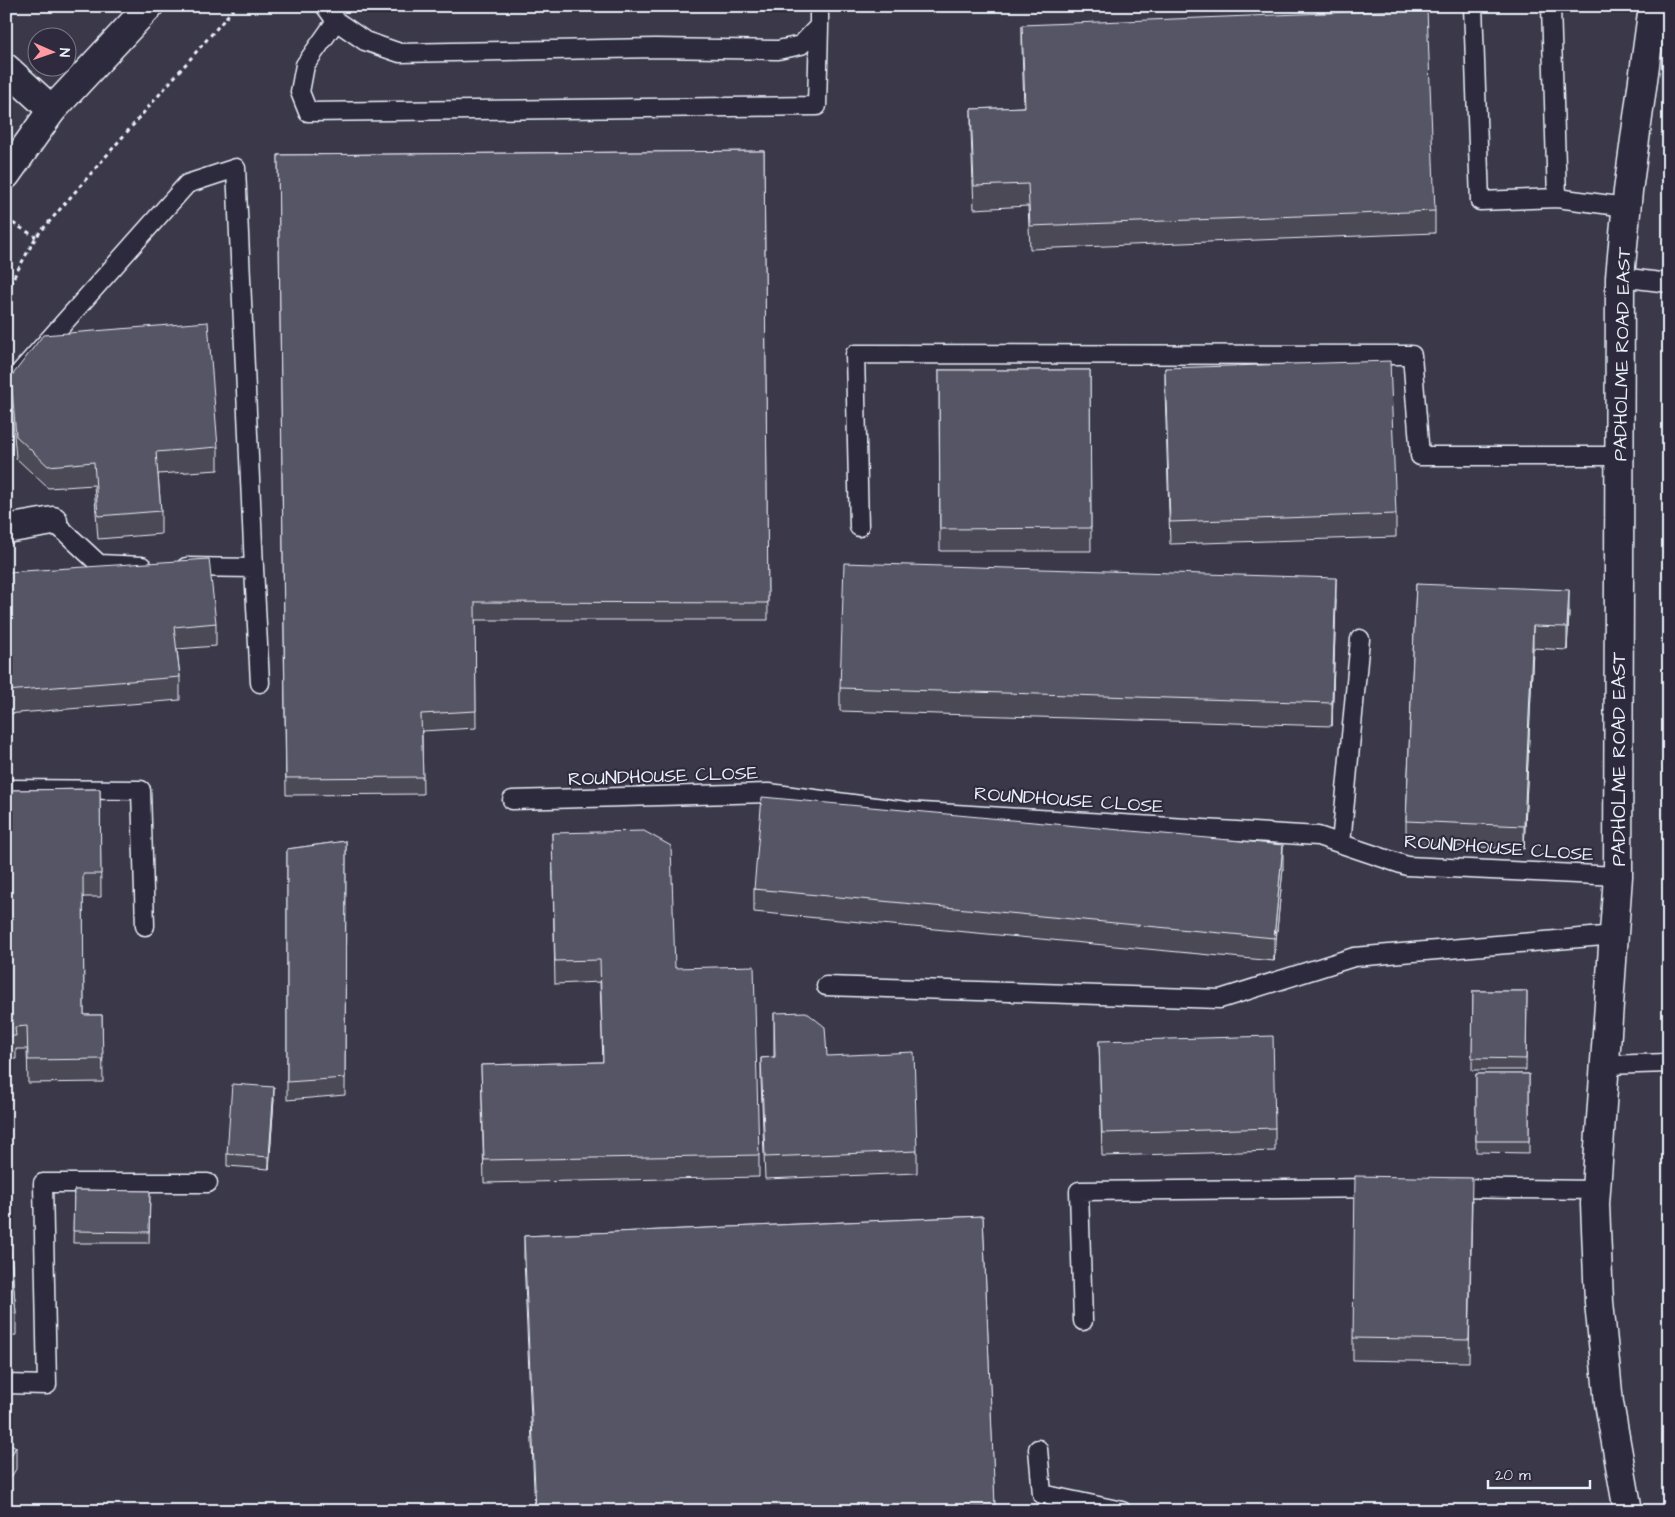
<svg xmlns="http://www.w3.org/2000/svg" width="1675" height="1517" viewBox="0 0 1675 1517" font-family="'Architects Daughter',sans-serif">
<style>
.built{fill:#3b3749;fill-rule:evenodd}
.lines{fill:none;stroke-linecap:round;stroke-linejoin:round}
.service-casing{stroke:#e8f1f8;stroke-width:21}
.minor-casing{stroke:#e8f1f8;stroke-width:31}
.tertiary-casing{stroke:#e8f1f8;stroke-width:31}
.path{stroke:#e8f1f8;stroke-width:3;stroke-dasharray:4 4;stroke-linecap:butt}
.service{stroke:#2f2a3d;stroke-width:18}
.minor{stroke:#2f2a3d;stroke-width:28}
.tertiary{stroke:#2f2a3d;stroke-width:28}
.wall{fill:#4b4957;stroke:#e8f1f8}
.shaded-wall{fill:#3d3c47;stroke:#e8f1f8}
.building{fill:#575565;stroke:#e8f1f8}
.labels{text-anchor:middle;stroke-width:4;stroke-linejoin:round;paint-order:stroke}
.street-label{font-size:19px;fill:#e8f1f8;stroke:#2f2a3d}
</style>
<rect width="100%" height="100%" fill="#2f2a3d"/>
<filter id="ink" filterUnits="userSpaceOnUse"><feTurbulence type="fractalNoise" baseFrequency=".02" numOctaves="2"/><feDisplacementMap in="SourceGraphic" scale="10" xChannelSelector="R" yChannelSelector="G"/><feConvolveMatrix kernelMatrix="1 2 1 2 8 2 1 2 1" color-interpolation-filters="sRGB"/></filter>
<g filter="url(#ink)">
<path class="built" d="M6 6H1669V1511H6ZM38 38H68V68H38Z"/>
<g class="lines">
<g class="service-casing">
<path id="service" d="M325 6 336 21 365 41 400 53 655 48 778 50 801 45 819 26V6
M1473 6 1480 201 1557 198 1551 6
M336 21 305 65 300 92 308 112 817 106 819 26
M1557 198 1626 207
M1620 277 1669 283
M6 388 187 184 236 168 254 568 186 567
M53 521 99 564 142 566
M859 527 855 354 1412 355 1420 456H1619
M254 568 260 683
M6 789 141 790 145 926
M512 800 769 793 906 811 1318 836 1407 866 1618 876
M1341 844 1360 639
M826 986 1220 999 1354 957 1615 935
M1606 1065 1669 1063
M1449 1188 1596 1190
M1083 1321 1079 1191 1378 1188
M6 1384 47 1385 43 1183H208
M1038 1449 1042 1494 1122 1511"/>
</g>
<g class="minor-casing">
<path id="minor" d="M6 68 52 110
M6 529 53 521"/>
</g>
<g class="tertiary-casing">
<path id="tertiary" d="M6 175 52 110 149 6
M1628 1511 1609 1403 1599 1302 1595 1204 1618 876 1620 277 1628 191 1653 6"/>
</g>
<path class="path" d="M6 219 36 237
M6 291 36 237 236 6"/>
<use href="#service" class="service"/>
<use href="#minor" class="minor"/>
<use href="#tertiary" class="tertiary"/>
</g>
<path class="wall" d="M1022 25 1435 211V233L1030 249 1028 206 974 209 971 131V109L1024 107 1022 47Z
M764 151 768 620H475L476 728 422 731 423 794 286 795 278 155Z
M1165 368 1396 514V537L1170 544 1165 391Z
M939 370H1090L1091 551H940Z
M11 377 218 447V470L158 474 161 511V534L98 539 94 485 48 488 16 458 11 399Z
M6 574 216 623V646L177 649 180 677V700L6 714Z
M1416 584 1569 613 1567 650 1533 648 1524 849 1406 844V821Z
M1336 600 1332 726 840 711V688Z
M6 776 12 790 100 789 101 897H83L84 1015H102L103 1082 28 1083 27 1049H16V1059H6Z
M552 833 675 968 759 1155V1177L484 1183 481 1065 603 1062 600 982 555 984Z
M346 841 345 1095 287 1100V849Z
M1283 868 1274 961 754 912V889Z
M1473 991H1527L1526 1070H1472Z
M774 1013 827 1056 917 1151V1173L765 1179 761 1080V1058L774 1057Z
M1099 1041 1275 1128V1151L1102 1156Z
M1476 1074H1529V1153L1476 1152Z
M274 1099 269 1169 227 1166V1154Z
M74 1190 150 1191 149 1243H73Z
M6 1197 16 1313V1335L6 1336Z
M1472 1200 1469 1362 1353 1360V1338Z
M983 1216 995 1511H535L524 1259V1236Z"/>
<path class="shaded-wall" d="M1336 578V600L1332 726V703Z
M1569 590V613L1567 650V627Z
M1533 626V648L1524 849V826Z
M1283 845V868L1274 961V938Z
M274 1087V1099L269 1169V1157Z
M16 1447V1469L6 1486V1464Z"/>
<path class="building" d="M1427 9 1435 211 1030 226 1028 184 974 186 971 109 1025 107 1022 25Z
M764 151 768 603 475 602 476 711 421 714 423 777 286 778 278 155Z
M208 322 218 447 156 452 161 511 98 516 94 462 48 466 16 436 11 377 43 335Z
M1390 361 1396 514 1170 522 1165 368Z
M939 370H1090L1091 528 940 529Z
M209 559 216 623 174 627 180 677 6 691V574L8 572Z
M844 563 1336 578 1332 703 840 688Z
M1416 584 1569 590 1567 627 1533 626 1524 826 1406 821Z
M6 776H12V790L100 789 101 874H83L84 1015H102L103 1059 28 1060 27 1026 15 1027 16 1036H6Z
M762 797 1283 845 1274 938 754 889Z
M644 831 671 846 675 968 754 966 759 1155 484 1160 481 1065 603 1062 600 960 555 961 552 833Z
M346 841 345 1078 287 1082V849Z
M1473 991H1527L1526 1059 1472 1058Z
M806 1012 825 1027 827 1056 914 1052 917 1151 765 1157 761 1058 775 1057 774 1013Z
M1273 1036 1275 1128 1102 1133 1099 1041Z
M1476 1074H1529V1141H1476Z
M232 1084 274 1087 269 1157 227 1154Z
M1355 1176 1472 1178 1469 1340 1353 1338Z
M74 1190 150 1191 149 1232 73 1231Z
M6 1197 16 1313 6 1314Z
M983 1216 995 1506 879 1511H536L524 1236Z
M6 1441 16 1447 6 1464Z"/>
</g>
<g class="labels">
<g class="street-label">
<text transform="translate(1621 354) rotate(-89)" y="7">PADHOLME ROAD EAST</text>
<text transform="translate(1618 759) rotate(-90)" y="7">PADHOLME ROAD EAST</text>
<text transform="translate(663 775) rotate(-2)" y="7">ROUNDHOUSE CLOSE</text>
<text transform="translate(1069 799) rotate(4)" y="7">ROUNDHOUSE CLOSE</text>
<text transform="translate(1499 847) rotate(4)" y="7">ROUNDHOUSE CLOSE</text>
</g>
</g>
<rect width="1675" height="1517" fill="none" stroke="#2f2a3d" stroke-width="25"/>
<rect x="12" y="12" width="1650" height="1492" fill="none" stroke="#e8f1f8" stroke-width="2" filter="url(#ink)"/>
<g transform="translate(52 52) rotate(92)"><circle r="24" fill="#2f2a3d" stroke="#797a88"/>
<path d="M0-4L9 19L0 12L-9 19Z" fill="#ff9aa2"/>
<text y="-8" font-size="14" font-weight="bold" text-anchor="middle" fill="#e8f1f8">N</text>
</g>
<path d="M1488 1480v8h102v-8" fill="none" stroke="#e8f1f8" stroke-width="2.5"/>
<text x="1495" y="1480" font-size="15" fill="#e8f1f8" stroke="#2f2a3d" stroke-width="4" paint-order="stroke">20 m</text>
</svg>
